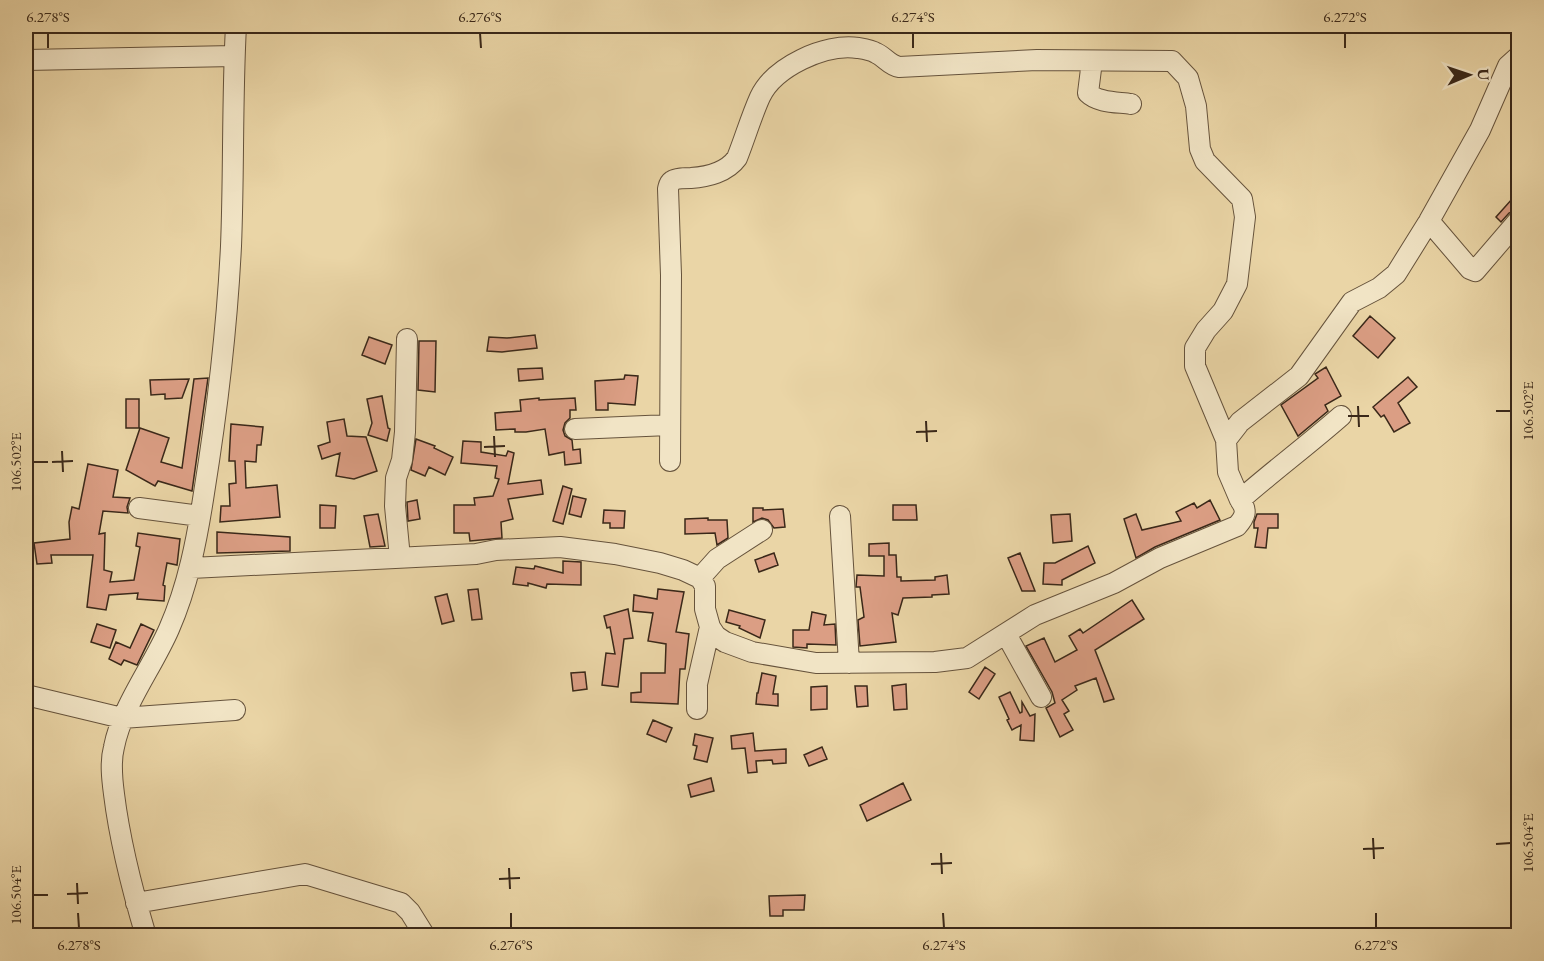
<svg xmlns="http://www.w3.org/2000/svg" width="1544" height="961" viewBox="0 0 1544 961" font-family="'EB Garamond',serif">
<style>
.building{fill:#db9e84;stroke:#3a2819;stroke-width:1.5}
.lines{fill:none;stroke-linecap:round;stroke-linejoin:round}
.minor-casing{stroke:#66533c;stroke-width:22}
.minor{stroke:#f1e4c5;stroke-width:20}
.ticks{fill:none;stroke:#3a2819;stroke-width:2}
.neatline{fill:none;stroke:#3a2819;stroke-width:2}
.ticks-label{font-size:15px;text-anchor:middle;fill:#3a2819}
</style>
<rect width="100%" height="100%" fill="#ead5a6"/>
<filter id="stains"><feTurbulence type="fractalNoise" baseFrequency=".00333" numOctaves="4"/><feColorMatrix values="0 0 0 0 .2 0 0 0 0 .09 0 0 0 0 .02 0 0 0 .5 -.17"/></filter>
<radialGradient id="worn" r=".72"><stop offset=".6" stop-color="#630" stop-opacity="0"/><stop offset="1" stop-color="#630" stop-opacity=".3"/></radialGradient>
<path class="building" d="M1512 199 1518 205V209L1509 213 1501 222 1496 217Z
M1370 316 1395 338 1378 358 1353 336Z
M535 335 537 348 502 352 487 351 489 337 507 338Z
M369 337 392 345 385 364 362 355Z
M419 341H436L435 392 418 390Z
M1326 367 1341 396 1325 405 1328 411 1298 436 1281 405 1318 378 1315 374Z
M542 368 543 379 519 381 518 369Z
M625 375 638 376 635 405 608 403V410H596L595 381 624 379Z
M1408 377 1417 387 1398 403 1410 423 1394 432 1384 415 1381 417 1373 407Z
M208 378 192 491 158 481 155 486 126 470 140 428 169 438 161 462 182 468 194 379Z
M189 379 182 398 165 399V394L151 395 150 380Z
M382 396 388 428 390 429 387 441 368 435 372 423 367 399Z
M539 398V400L575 398 576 410H570V418L565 423 563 430 565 436 572 440 573 450 580 449 581 463 565 465 564 452 549 455 545 429 526 432H515V429L496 430 495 413 521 411 520 400Z
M126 399H139V428H126Z
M344 419 347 436 366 437 377 471 354 479 336 476 340 453 322 459 318 446 330 442 327 422Z
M231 424 263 427 261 445H257L256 462 245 461 246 488 277 485 280 517 220 522 221 506H230L229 484 236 483 235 461H229Z
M416 439 435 446 434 448 453 457 445 475 429 467 425 476 411 470Z
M463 441 481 442V452L506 456 508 451 514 453 508 484 541 480 543 494 508 499 513 519 501 522 502 538 470 541 469 533H454V505H475L474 498 493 496 499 479 495 478 497 466 461 463Z
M88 464 118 470 113 497 130 498 127 507 128 513 103 511 99 534 105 533 104 570 112 572 110 582 134 580 140 547 136 546 138 533 180 539 177 565 167 563 163 585 165 586 164 601 137 599 138 593 109 595 106 610 87 607 93 555H51L52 563 37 564 34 543 70 539 69 522 72 507 79 509Z
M563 486 572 489 563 524 553 521Z
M573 496 586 499 581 517 569 514Z
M417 500 420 519 408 521 407 502Z
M1210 500 1220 520 1155 547 1136 558 1124 519 1136 514 1142 530 1181 521 1176 512 1194 503 1197 508Z
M320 505 336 506 335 528H320Z
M893 505H916L917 520H893Z
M753 508H763V510L783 509 785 527 774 528 768 520 762 518 753 522Z
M604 510 625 511 624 528H610V523H603Z
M378 514 385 546 370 547 364 516Z
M1070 514 1072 541 1053 543 1051 515Z
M1257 514H1278V528H1268L1266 548 1255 547 1258 528H1254V522Z
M708 518V520H727L728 538 717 545 715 533 685 534V519Z
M217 532 290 537V551L217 553Z
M889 543V555H896L897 577H901V581L935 580V577L947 575 949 594 932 595V597L903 598 898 615 892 613 896 642 860 646 858 620 864 617 860 587H856L857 575 884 576V556H869V544Z
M1088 546 1095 563 1062 580V585L1043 584 1044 563H1055Z
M774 553 778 565 759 572 755 560Z
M1020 553 1035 591H1022L1008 558Z
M563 561 581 562V585L547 584 546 588 528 583V586L513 584 516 567 534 569 535 566 563 573Z
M478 589 482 619 472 620 468 590Z
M658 589 684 592 676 632 689 634 685 669H680L678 704 631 702V693L641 692V673H665L666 644 648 641 653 613 633 611 634 595 657 599Z
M447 594 454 621 442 624 435 597Z
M1132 600 1144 619 1095 650 1114 699 1104 702 1096 678 1075 686 1077 690 1062 700 1069 711 1064 714 1073 730 1060 737 1046 708 1055 703 1052 692 1026 646 1044 638 1055 662 1077 650 1069 636 1080 629 1083 633Z
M628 609 633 638 624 639 618 687 602 685 606 653 615 654 610 627 607 628 604 616Z
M729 610 765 620 760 638 739 628 740 626 726 622Z
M812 612 826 615 824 625 835 624 836 645 807 644V648L793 647V630H809Z
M97 624 116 630 110 648 91 642Z
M141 624 154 630 137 665 124 660 121 665 109 659 116 642 130 648Z
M985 667 995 674 979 699 969 692Z
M585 672 587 689 573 691 571 673Z
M762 673 776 676 773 694H778V706L756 704 757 693H758Z
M906 684 907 709 894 710 892 686Z
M827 686V709L811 710V687Z
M855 686H867L868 706 857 707Z
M1010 692 1020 713 1022 712V702L1030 716 1035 714 1034 741 1020 740 1021 725 1012 730 1007 720 1009 719 999 697Z
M653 720 672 728 666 742 647 734Z
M753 733 755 751 786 749V763L773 764 772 760 756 761 757 772 748 773 745 748 732 749 731 736Z
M695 734 713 738 707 762 694 759 697 746 693 745Z
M822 747 827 759 809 766 804 755Z
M711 778 714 791 691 797 688 785Z
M903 783 911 800 867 821 860 805Z
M805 895 804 910H783V916H770L769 896Z"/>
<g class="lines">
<g class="minor-casing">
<path id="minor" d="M26 60 234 56
M1092 61 1088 93C1098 103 1118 102 1131 104
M1429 221 1470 269 1475 271 1518 221
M575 429 669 425
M670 461 671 275 668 189C669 185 669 183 672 181 676 178 685 178 691 178 707 177 727 172 737 158 745 138 751 117 760 97 774 67 825 43 858 48 864 49 871 50 876 53 885 57 889 65 899 67L1037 60 1172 61 1188 78 1196 106 1200 149 1205 161 1242 199 1245 217 1237 284 1223 311 1206 330 1195 348V366L1226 440
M1240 500 1228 472 1226 440 1240 422 1299 376 1352 302 1379 288 1396 274 1429 221 1480 130 1508 66 1518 57
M139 508 200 516
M840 516 849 663
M400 558 395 506 396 478 402 460 405 432 407 339
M191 568 476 554 496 550 560 547 615 554 660 563 683 570 700 578 705 586V609L710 627 716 636 725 642 752 652 816 663 935 662 967 658 1035 615 1114 583 1160 558 1237 526C1245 517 1248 511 1240 500 1273 471 1308 445 1341 416
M700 578 717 559 762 530
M1006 634 1041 697
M26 695 122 718 235 710
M697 709V684L710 627
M136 903 305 874 401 903 410 912 425 936
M146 936C132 889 120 843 114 794 112 779 110 762 114 747 122 706 152 668 169 629 188 586 197 539 204 493 217 412 227 328 231 246 234 172 232 99 236 26"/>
</g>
<use href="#minor" class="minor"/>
</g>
<path class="ticks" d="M48 33V48M480 33 481 48M913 33V48M1345 33V48M1358 406 1359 427M1496 411H1511M1348 416H1369M926 421 927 442M916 432 937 431M494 436 495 457M484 447 505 446M62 451 63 472M33 462H48M52 462 73 461M1373 838 1374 859M1496 844 1511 843M1363 849 1384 848M941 853 942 874M931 864 952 863M509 868 510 889M499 879 520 878M77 883 78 904M67 894 88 893M33 895H48M78 913 79 928M511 913V928M943 913 944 928M1376 913V928"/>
<rect width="1544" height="961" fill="none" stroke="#ead5a6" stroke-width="66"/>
<g transform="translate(1469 75) rotate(88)" stroke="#f1e4c5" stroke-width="4.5" paint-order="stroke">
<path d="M0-4.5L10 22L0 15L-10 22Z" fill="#3a2819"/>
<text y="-9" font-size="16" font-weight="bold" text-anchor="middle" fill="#3a2819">U</text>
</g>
<rect x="33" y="33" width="1478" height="895" class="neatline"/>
<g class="ticks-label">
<text x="48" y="22">6.278°S</text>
<text x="480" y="22">6.276°S</text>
<text x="913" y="22">6.274°S</text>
<text x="1345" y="22">6.272°S</text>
<text transform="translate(1528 411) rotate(-90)" y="5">106.502°E</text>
<text transform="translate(16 462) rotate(-90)" y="5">106.502°E</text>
<text transform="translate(1528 843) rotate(-90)" y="5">106.504°E</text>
<text transform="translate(16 895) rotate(-90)" y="5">106.504°E</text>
<text x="79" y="950">6.278°S</text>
<text x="511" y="950">6.276°S</text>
<text x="944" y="950">6.274°S</text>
<text x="1376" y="950">6.272°S</text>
</g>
<rect width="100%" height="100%" filter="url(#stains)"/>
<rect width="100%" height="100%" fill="url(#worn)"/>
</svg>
